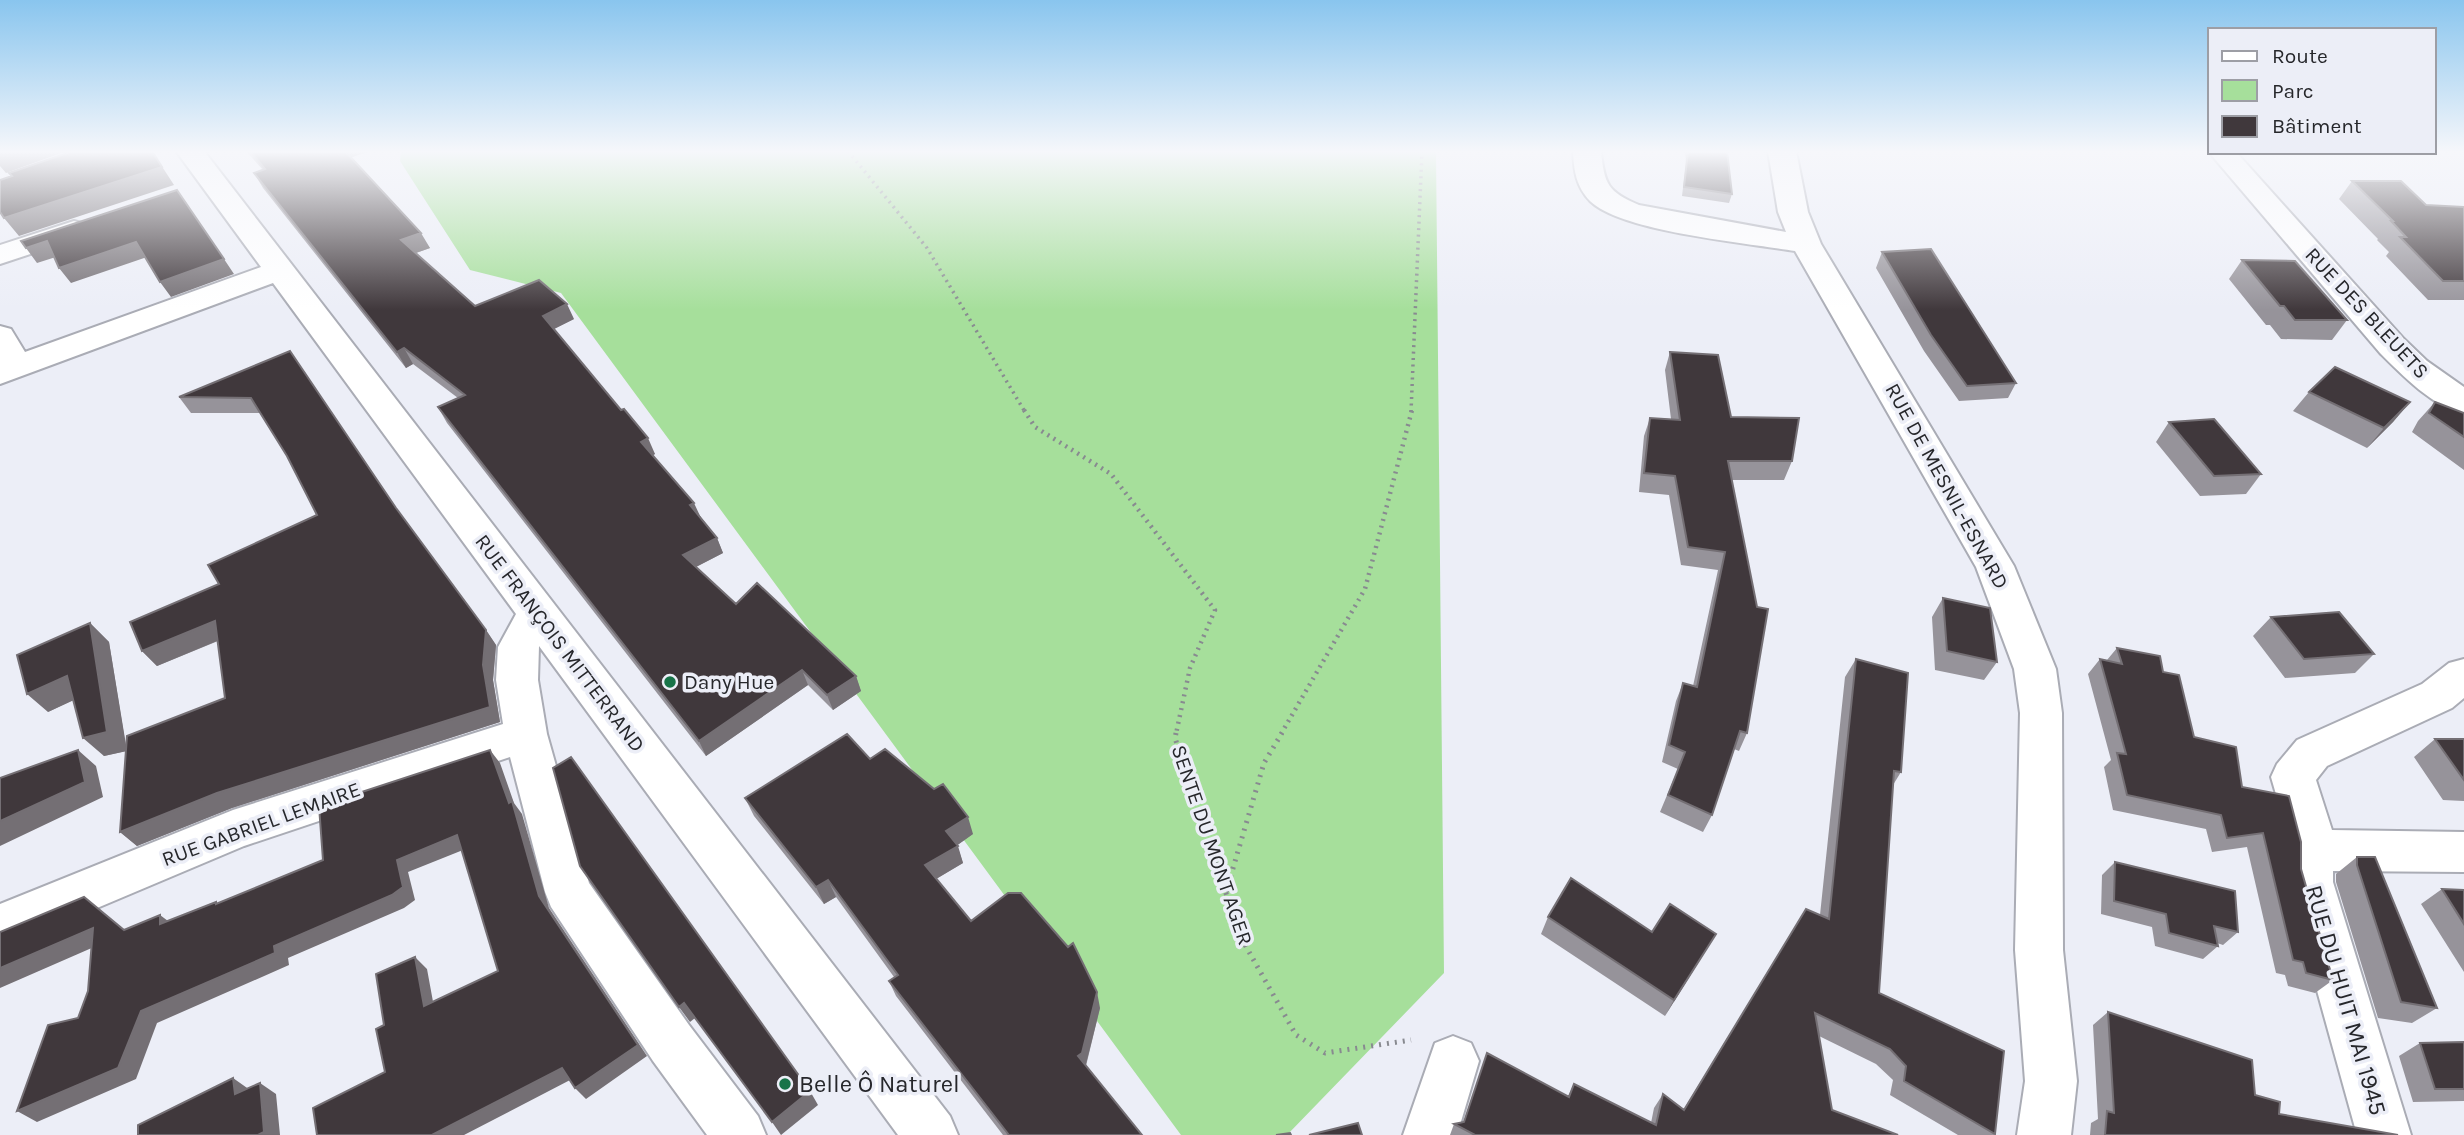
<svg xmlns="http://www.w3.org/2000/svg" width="2464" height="1135" viewBox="0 0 2464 1135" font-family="Karla,sans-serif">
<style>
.green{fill:#a6df9b}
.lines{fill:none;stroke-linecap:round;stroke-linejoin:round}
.minor-casing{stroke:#aaacb5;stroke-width:4}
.path-far2{stroke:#888a90;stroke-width:3.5;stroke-dasharray:2 4.5;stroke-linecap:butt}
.path-far1{stroke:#888a90;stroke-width:4.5;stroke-dasharray:2 5;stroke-linecap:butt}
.path{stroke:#888a90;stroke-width:5;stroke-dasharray:2 6;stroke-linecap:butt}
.minor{fill:#fff;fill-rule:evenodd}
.wall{fill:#96939a}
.shaded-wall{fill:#746f74}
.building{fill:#40383c;stroke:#746f74;stroke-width:2}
.poi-dot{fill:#177348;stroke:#eceef7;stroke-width:2.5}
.labels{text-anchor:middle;stroke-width:7;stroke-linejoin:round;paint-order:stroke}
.street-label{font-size:21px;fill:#26272b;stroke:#eceef7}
.poi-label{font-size:21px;fill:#26272b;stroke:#eceef7;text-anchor:start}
.near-street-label{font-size:24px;fill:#26272b;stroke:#eceef7}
.near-poi-label{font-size:24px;fill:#26272b;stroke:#eceef7;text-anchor:start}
</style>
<rect width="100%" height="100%" fill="#eceef7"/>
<path class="green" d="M401 151H1436L1444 973 1287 1135H1181L561 293 470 270 400 161Z"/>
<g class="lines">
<g class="minor-casing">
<path id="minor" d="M176 151H204L950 1116 958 1135H898L539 646 538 680 547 734 589 883 689 1025 758 1116 766 1135H707L653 1061 551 907 545 892 510 757 244 846 0 949V904L233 810 503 724 496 680 498 647 516 614 273 283 0 384V326L11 329 25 352 261 267Z
M1573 151H1601C1604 184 1608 192 1639 205L1786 232 1778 212 1768 151H1796L1808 212 1821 244 2014 566 2056 669 2062 713 2063 950 2077 1081 2071 1135H2017L2025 1081 2015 950 2020 713 2014 669 1976 567 1795 251C1748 243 1622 232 1590 201 1576 186 1574 171 1573 151Z
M2208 151 2236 152 2404 339 2427 361 2464 387V414C2432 406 2403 376 2380 353Z
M74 221 85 224 89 230 85 236 0 264V245Z
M2464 659V698L2452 708 2327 766 2316 780 2332 830 2464 832V872L2333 871V882L2411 1135H2357L2287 882V832L2271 777 2277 764 2297 740 2422 684 2449 663Z
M1453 1036 1471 1043 1479 1061 1457 1135H1403L1435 1043Z"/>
</g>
<path class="path-far2" d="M848 151 927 248 1025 412
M1411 412 1422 151"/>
<path class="path-far1" d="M1024 410 1035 427 1111 474 1215 610 1190 668 1176 734
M1281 734 1365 589 1412 410"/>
<path class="path" d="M1176 733 1175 738 1240 936 1296 1035 1325 1053 1411 1040
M1226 892 1264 763 1282 733"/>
<use href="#minor" class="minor"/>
</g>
<path class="wall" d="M246 151H370L351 157 430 248 416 253 475 306 574 319 554 329 655 454 653 455 717 538 723 553 696 567 736 604 856 676 861 691 833 710 808 685 706 756 447 423 438 407 458 398 413 364 406 368 263 188 254 173 263 170Z
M1685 151H1727L1732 194 1729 203 1682 196 1686 163Z
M2352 181 2426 205 2464 207V300H2428L2386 256 2389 252 2377 240 2378 239 2339 199Z
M1882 252 2016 383 2008 398 1959 401 1924 351 1876 268Z
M2242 260 2347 320 2332 340 2281 339 2270 325H2266L2229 279Z
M290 351 396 508 486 630 496 645 493 680 500 722 232 808 137 846 120 832 126 751 104 756 73 700 48 712 90 623 109 642 126 747 225 698 218 641 157 666 142 651 219 584 317 515 287 456 261 413H191L179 397Z
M1670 352 1731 417 1792 461 1784 480H1732L1747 733 1739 751 1734 749 1712 815 1703 832 1660 812 1678 769 1662 762 1676 701 1683 683 1693 686 1718 570 1681 565 1669 495 1639 492 1644 436 1650 418 1671 419 1665 370Z
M2309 392 2410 402 2393 422 2367 448 2293 411Z
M2435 402 2464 413V470L2412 432 2418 421Z
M2169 422 2261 474 2246 494 2200 496 2156 442Z
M1943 598 1997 662 1984 680 1935 670 1932 617Z
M2271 617 2374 654 2355 673 2285 678 2253 636Z
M2117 648 2163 672 2194 737 2242 787 2301 869 2333 980 2315 993 2288 986 2285 975 2276 973 2247 847 2212 852 2206 829 2113 810 2104 767 2111 760 2088 674 2100 659 2107 660Z
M1856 659 1901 772 1893 785 1879 993 1995 1134 1994 1135H1958L1890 1095 1893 1080 1876 1064 1819 1036 1832 1110 1898 1135H1450L1454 1124 1568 1096 1574 1084 1651 1123 1654 1108 1663 1094 1684 1109 1806 909 1820 915 1845 677Z
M2435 739H2464V801L2443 800 2414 757Z
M870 759 973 834 957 845 963 863 936 879 971 921 1100 1008 1086 1066 1142 1135H1003L896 996 889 981 894 977 836 897 824 904 754 816 745 798Z
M2357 857 2437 1008 2412 1023 2378 1018 2336 882V874Z
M2115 862 2238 932 2223 945 2217 943 2218 946 2203 959 2155 946 2152 927 2101 914 2102 875Z
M2442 889 2464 890V972L2421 904Z
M1548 917 1652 932 1706 950 1665 1016 1541 934Z
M2108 1012 2255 1095 2279 1114 2398 1135H2090L2091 1123 2098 1119 2093 1025Z
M2464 1042V1101L2413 1102 2399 1056 2420 1043Z"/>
<path class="shaded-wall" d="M4 151H67L6 173 0 166V152Z
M152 151 174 185 19 236 4 218Z
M343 151H370L347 159Z
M421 233 430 248 410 255 401 240Z
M47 241 59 256 37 263 26 248Z
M136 242 147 257 71 283 59 268Z
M224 259 234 274 171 297 160 282Z
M567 304 574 319 550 331 543 316Z
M404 348 413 364 406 368 397 352Z
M2410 402 2393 422 2367 448 2384 428Z
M648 438 655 454 648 458 641 442Z
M694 503 701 518 690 505Z
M717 538 723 553 690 570 683 555Z
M215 621 229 636 157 666 142 651Z
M90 623 109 642 127 751 104 756 83 738Z
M486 630 496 645 493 680 500 722 232 808 137 846 120 832 483 665Z
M802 670 808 685 706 756 699 741Z
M67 676 87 694 48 712 27 694Z
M856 676 861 691 833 710 827 695Z
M78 750 96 766 103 797 0 846V821Z
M490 750 500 763 514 803 522 814 549 908 647 1056 586 1099 575 1088 539 896Z
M968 817 973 834 952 849 946 831Z
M457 835 468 848 408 872 415 900 404 908 288 958 289 965 157 1023 136 1079 37 1122 17 1111 141 1011 274 946 397 860Z
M958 846 963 863 931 882 925 865Z
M828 880 836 897 824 904 816 887Z
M160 915 176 927 160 924Z
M93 928 110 940 0 988V968Z
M1716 934 1706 950 1665 1016 1674 1000Z
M415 957 427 969 436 1018 424 1006Z
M1097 992 1100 1008 1085 1068 1078 1056Z
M684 1003 695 1018 690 1022 679 1007Z
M562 1068 572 1079 464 1135H432Z
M233 1078 250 1090 235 1094Z
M260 1083 276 1094 280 1135H258Z
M810 1091 818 1105 781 1135 772 1122Z"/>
<path class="building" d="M73 151H152L162 167 4 218 0 212V180L12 176 9 173Z
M250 151H345L421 233 401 240 475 306 539 280 567 304 543 316 621 410 624 409 648 438 641 442 694 503 690 505 717 538 683 555 736 604 757 583 856 676 827 695 802 670 699 741 438 407 465 395 404 348 397 352 254 173 265 169Z
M1688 151H1727L1732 194 1684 187Z
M2352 181H2401L2426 205 2464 207V281H2443L2400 237H2406L2391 221H2393Z
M177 190 224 259 160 282 136 242 59 268 47 241 26 248 21 241Z
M1931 249 2016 383 1967 386 1931 335 1882 252Z
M2242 260 2295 261 2347 320H2295L2284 306H2280Z
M290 351 396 508 486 630 483 665 490 707 217 793 120 832 127 736 225 698 215 621 142 651 130 622 219 584 208 565 317 515 287 456 251 398 179 397Z
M1670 352 1718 355 1731 417 1799 418 1792 461H1728L1757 607 1768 609 1747 733 1740 731 1712 815 1668 795 1685 752 1669 745 1683 683 1697 687 1725 552 1688 547 1675 476 1644 473 1650 418 1680 420Z
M2335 367 2410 402 2384 428 2309 392Z
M2435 402 2464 413V437L2429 413Z
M2214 419 2261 474 2214 476 2169 422Z
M1943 598 1990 608 1997 662 1947 651Z
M2339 612 2374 654 2304 659 2271 617Z
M90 623 107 732 83 738 67 676 27 694 17 655Z
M2117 648 2160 656 2163 672 2179 675 2194 737 2236 747 2242 787 2289 796 2301 842V869L2333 980 2306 973 2303 962 2293 960 2263 833 2227 838 2221 815 2127 795 2117 753 2126 754 2100 659 2122 664Z
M1856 659 1908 673 1901 772 1894 771 1879 993 2004 1051 1995 1134 1904 1081 1906 1066 1890 1049 1815 1013 1832 1110 1898 1135H1475L1454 1124 1464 1122 1487 1053 1569 1097 1574 1084 1656 1125 1663 1094 1684 1110 1806 909 1829 919Z
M847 734 870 759 885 749 934 789 943 784 968 817 946 831 958 846 925 865 971 921 1008 893H1021L1068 947 1073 943 1097 992 1082 1053 1078 1056 1142 1135H1009L889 981 898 975 828 880 816 887 745 798Z
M2435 739H2464V780Z
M78 750 85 782 0 821V778Z
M490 750 509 803 512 801 539 896 638 1045 575 1088 562 1068 432 1135H317L313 1108 385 1072 376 1029 384 1025 376 974 415 957 424 1006 498 971 457 835 397 860 403 887 392 895 274 946 275 953 141 1011 118 1068 17 1111 48 1025 78 1018 88 991 93 928 0 968V932L84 897 124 930 160 915V924L216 902V904L323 860 319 806Z
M571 757 810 1091 772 1122 684 1003 679 1007 580 866 553 768Z
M2357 857H2375L2437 1008 2401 1002 2357 865Z
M2115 862 2235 891 2238 932 2214 926 2218 946 2169 933 2166 914 2114 901Z
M1571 878 1652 932 1670 904 1716 934 1674 1000 1548 917Z
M2442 889 2464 890V924Z
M2108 1012 2252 1060 2255 1095 2280 1102 2279 1114 2398 1135H2105L2107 1111 2114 1113Z
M2464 1042V1089H2435L2420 1043Z
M233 1078 235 1094 260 1083 264 1132 258 1135H138V1125Z
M1358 1123 1362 1135H1309Z
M1290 1133 1291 1135H1276Z"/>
<linearGradient id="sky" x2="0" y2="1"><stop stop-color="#89c5ee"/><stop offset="0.49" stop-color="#f6f7fb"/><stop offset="1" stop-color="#f6f7fb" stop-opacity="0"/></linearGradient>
<rect width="2464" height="310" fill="url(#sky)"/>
<g class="poi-dot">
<circle cx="670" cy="682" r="7"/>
<circle cx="785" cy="1084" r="7"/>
</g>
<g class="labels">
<g class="street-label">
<text transform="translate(2367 313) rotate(47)" y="7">RUE DES BLEUETS</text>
<text transform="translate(1947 486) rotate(61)" y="7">RUE DE MESNIL-ESNARD</text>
<text transform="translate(560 643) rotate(53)" y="7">RUE FRANÇOIS MITTERRAND</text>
<text transform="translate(261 824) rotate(-20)" y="7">RUE GABRIEL LEMAIRE</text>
<text transform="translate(1212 845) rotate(71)" y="7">SENTE DU MONT AGER</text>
</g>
<g class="poi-label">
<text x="684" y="689">Dany Hue</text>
</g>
<g class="near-street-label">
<text transform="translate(2346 1000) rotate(74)" y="8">RUE DU HUIT MAI 1945</text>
</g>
<g class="near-poi-label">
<text x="799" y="1092">Belle Ô Naturel</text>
</g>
</g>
<rect x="2208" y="28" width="228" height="126" fill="#eceef7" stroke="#9d9ea5" stroke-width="2"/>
<rect x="2222" y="51" width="35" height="10" fill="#ffffff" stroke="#9d9ea5" stroke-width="2"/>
<text x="2272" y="63" font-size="21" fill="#26272b">Route</text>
<rect x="2222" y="80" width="35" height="21" fill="#a6df9b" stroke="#9d9ea5" stroke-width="2"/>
<text x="2272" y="98" font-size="21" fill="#26272b">Parc</text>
<rect x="2222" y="116" width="35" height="21" fill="#40383c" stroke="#9d9ea5" stroke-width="2"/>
<text x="2272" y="133" font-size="21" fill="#26272b">Bâtiment</text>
</svg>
